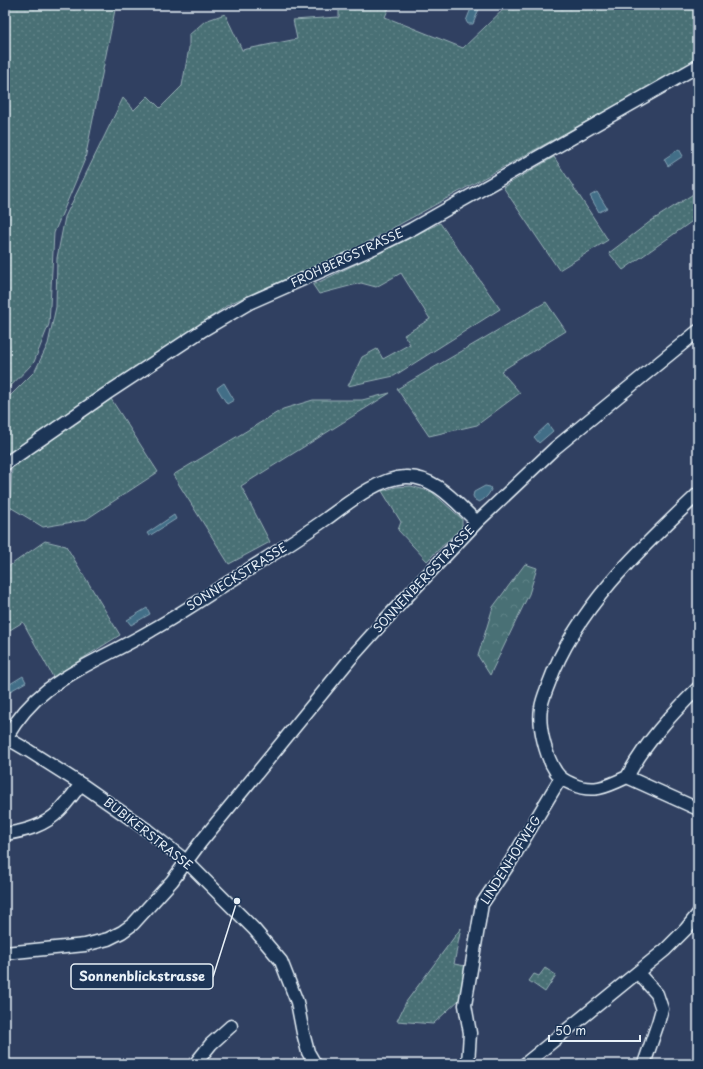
<svg xmlns="http://www.w3.org/2000/svg" width="703" height="1069" viewBox="0 0 703 1069" font-family="'Playpen Sans',sans-serif">
<style>
.grass{fill:url(#grass-dots);stroke:#98b0b6}
.forest{fill:url(#forest-crowns);stroke:#98b0b6}
.water{fill:#426e87;stroke:#84a2b4}
.lines{fill:none;stroke-linecap:round;stroke-linejoin:round}
.minor-casing{stroke:#e8f1f8;stroke-width:15}
.minor{stroke:#1d3557;stroke-width:12}
.labels{text-anchor:middle;stroke-width:3.5;stroke-linejoin:round;paint-order:stroke}
.street-label{font-size:12px;fill:#e8f1f8;stroke:#1d3557}
.leader{fill:none;stroke:#e8f1f8;stroke-width:1.5}
.callout-dot{fill:#e8f1f8;stroke:#1d3557;stroke-width:1.5}
.callout{fill:#1d3557;stroke:#e8f1f8;stroke-width:1.5}
.callout-label{font-size:13px;text-anchor:middle;font-weight:bold;fill:#e8f1f8}
</style>
<defs>
<pattern id="grass-dots" width="8" height="8" patternUnits="userSpaceOnUse"><rect width="8" height="8" fill="#487075"/><path d="M2 2h.1M6 6h.1" fill="none" stroke="#628589" stroke-width="1.8" stroke-linecap="round"/></pattern>
<pattern id="forest-crowns" width="20" height="18" patternUnits="userSpaceOnUse"><rect width="20" height="18" fill="#487075"/><path d="M2 6a3 3 0 1 1 6 0M12 15a3 3 0 1 1 6 0" fill="none" stroke="#628589"/></pattern>
</defs>
<rect width="100%" height="100%" fill="#304061"/>
<filter id="ink" filterUnits="userSpaceOnUse"><feTurbulence type="fractalNoise" baseFrequency=".025" numOctaves="2"/><feDisplacementMap in="SourceGraphic" scale="8" xChannelSelector="R" yChannelSelector="G"/><feConvolveMatrix kernelMatrix="1 2 1 2 8 2 1 2 1" color-interpolation-filters="sRGB"/></filter>
<g filter="url(#ink)">
<path class="grass" d="M5 5H116L85 159 54 233 49 324 34 362 5 392Z
M339 5H390L385 17 463 48 508 5H698V60L353 250 231 303 5 458V401L35 371 48 344 56 307 57 258 65 217 123 98 134 110 148 96 160 108 182 86 189 48V35L205 21 225 14 242 50 297 39 293 20 339 17Z
M554 157 608 240 559 270 503 187Z
M698 191V217L623 270 609 253 651 221Z
M440 223 500 309 394 376 348 386 362 357 377 349 383 359 410 344 404 335 430 319 401 273 376 287 361 283 319 294 313 285Z
M546 302 566 331 501 371 520 393 477 425 429 436 397 389Z
M390 393 241 486 270 542 229 564 173 475 283 409 313 400H362Z
M111 399 158 472 85 520 43 527 10 507 12 467Z
M411 486 432 492 462 519V527L427 561 398 530 401 522 382 491 396 487Z
M45 541 66 546 120 635 53 677 23 622 5 633V569Z
M461 928 454 964 466 966 460 999 433 1024 397 1021 406 1002Z
M545 968 556 975 545 992 529 981 534 974 539 976Z"/>
<path class="forest" d="M525 564 537 568 529 594 490 675 478 656 493 607Z"/>
<path class="water" d="M472 6 479 9 473 24H468L466 21Z
M679 149 683 156 668 166 664 159Z
M597 192 607 208 599 212 590 196Z
M224 383 234 400 227 404 217 388Z
M548 424 553 431 539 443 534 437Z
M485 486 490 487 491 490C488 496 484 500 479 502L475 500 473 496 474 492Z
M174 515 176 519 149 536 147 533Z
M147 608 150 614 131 625 127 620Z
M23 676 26 682 5 694V687Z"/>
<g class="lines">
<g class="minor-casing">
<path id="minor" d="M5 464 106 394 203 330 249 303 376 247 412 229 698 66
M698 494C642 547 576 608 549 683 546 691 542 700 541 708 538 727 546 757 556 772 561 779 565 781 572 784 593 794 608 786 627 777L698 809
M5 737 29 751 81 784 147 830 186 861 254 929 281 961 297 1002 303 1033 308 1052 315 1064
M6 738C17 719 30 703 47 690 80 665 117 651 152 630 179 615 205 597 232 580 263 560 295 541 326 519 347 504 378 478 405 477 435 475 457 504 477 522
M627 777C645 743 671 715 698 688
M5 834C25 831 45 826 59 811 67 803 74 793 81 784
M5 953 85 945 108 939 122 932 133 924 172 881 200 843 351 658 385 620 477 522 555 448 698 331
M638 973 657 994 662 1009 658 1023 644 1064
M195 1064 211 1044 231 1026
M468 1064 470 1033 465 1005 482 904 511 861 560 779
M525 1064 665 950 686 929 698 914"/>
</g>
<use href="#minor" class="minor"/>
</g>
</g>
<g class="labels">
<g class="street-label">
<text transform="translate(347 258) rotate(-25)" y="4">FROHBERGSTRASSE</text>
<text transform="translate(237 577) rotate(-32)" y="4">SONNECKSTRASSE</text>
<text transform="translate(424 579) rotate(-47)" y="4">SONNENBERGSTRASSE</text>
<text transform="translate(148 834) rotate(38)" y="4">BUBIKERSTRASSE</text>
<text transform="translate(511 860) rotate(-58)" y="4">LINDENHOFWEG</text>
</g>
</g>
<path class="leader" d="M237 901L213 977"/>
<circle class="callout-dot" cx="237" cy="901" r="4"/>
<rect class="callout" x="71" y="964" width="142" height="25" rx="4"/>
<g class="callout-label">
<text x="142" y="981">Sonnenblickstrasse</text>
</g>
<rect width="703" height="1069" fill="none" stroke="#1d3557" stroke-width="20"/>
<rect x="10" y="10" width="683" height="1049" fill="none" stroke="#e8f1f8" stroke-width="1.5" filter="url(#ink)"/>
<path d="M549 1035v6h91v-6" fill="none" stroke="#e8f1f8" stroke-width="2"/>
<text x="555" y="1035" font-size="12" fill="#e8f1f8" stroke="#1d3557" stroke-width="3" paint-order="stroke">50 m</text>
</svg>
